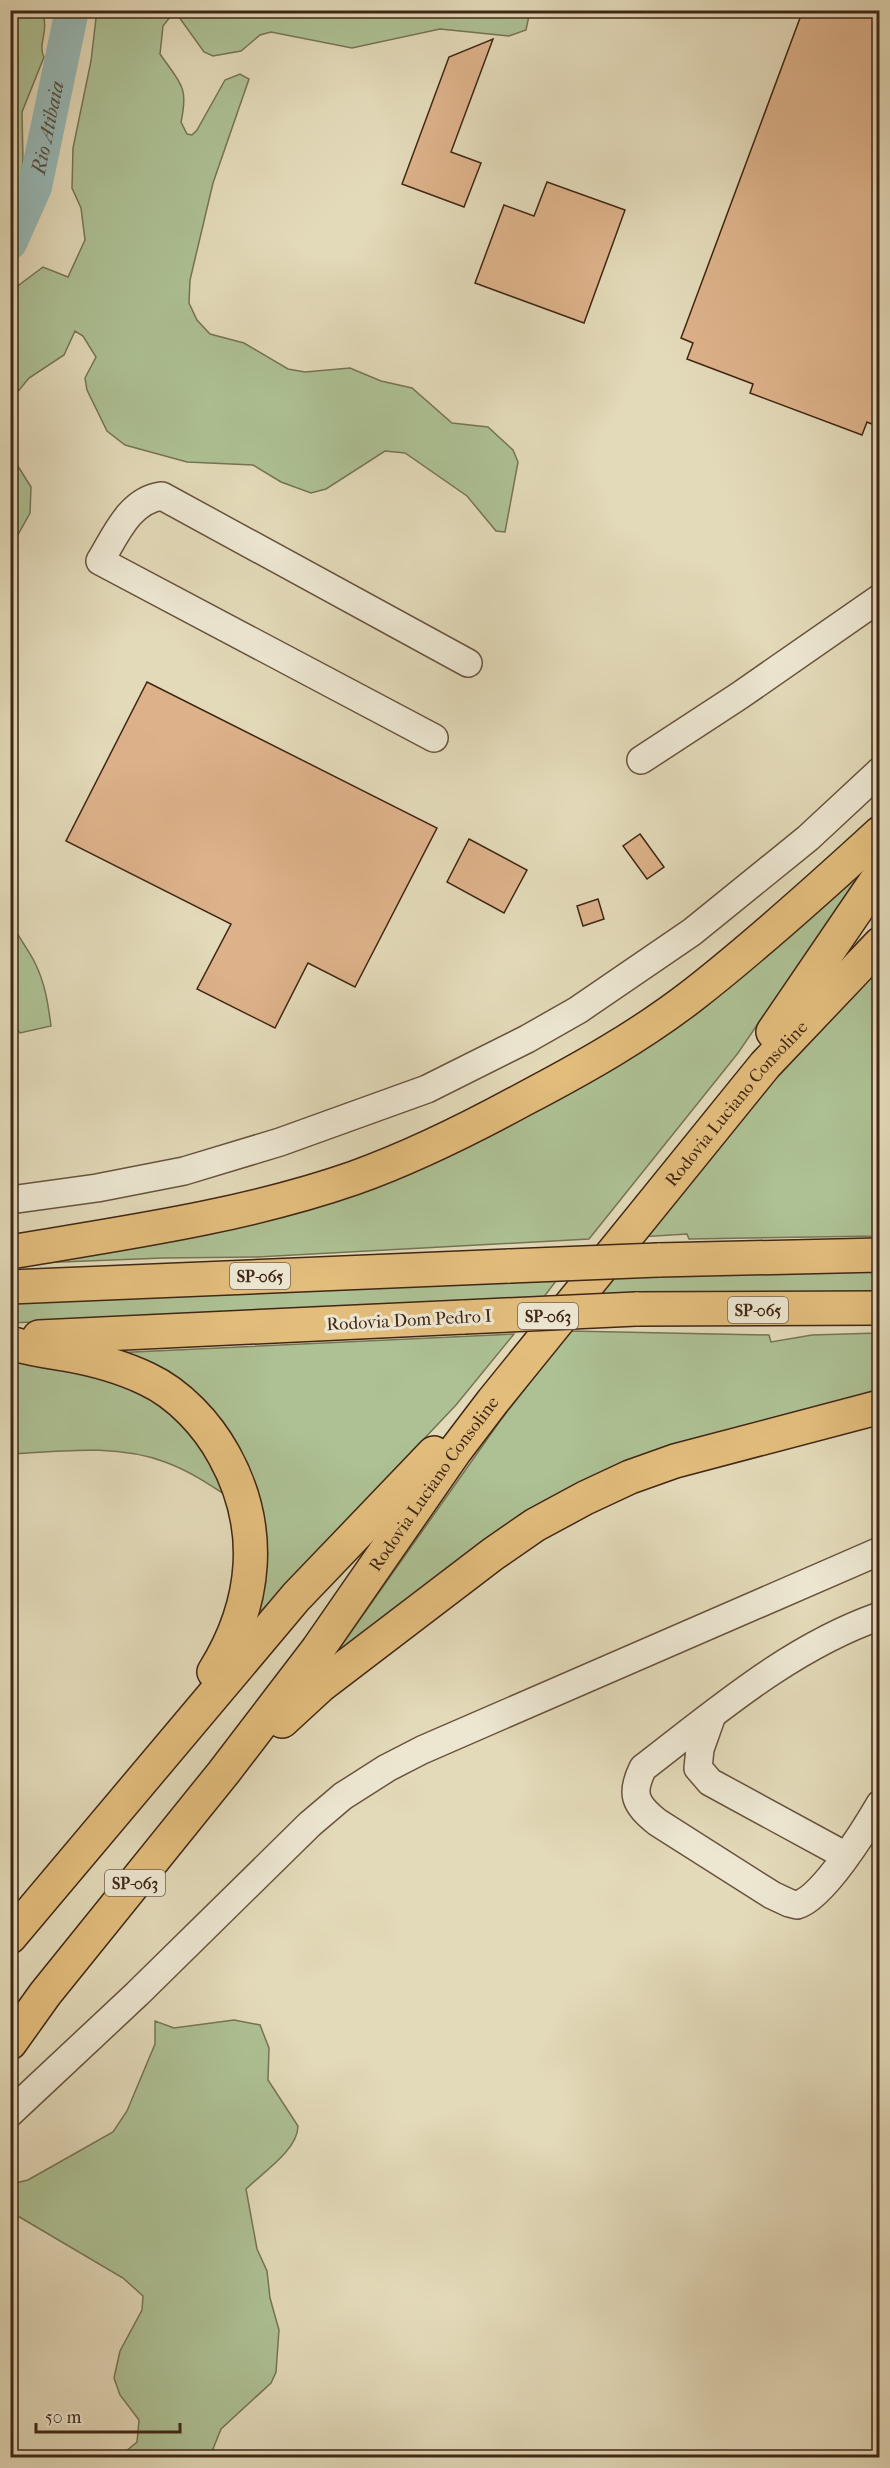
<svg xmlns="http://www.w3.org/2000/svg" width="890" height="2468" viewBox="0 0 890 2468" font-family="'IM FELL French Canon',serif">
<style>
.green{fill:#adc194;stroke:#767454;stroke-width:1.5}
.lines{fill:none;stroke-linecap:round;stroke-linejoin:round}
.river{stroke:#97b9b7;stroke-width:34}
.building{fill:#ddb28a;stroke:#402615;stroke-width:1.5}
.minor-casing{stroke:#69533e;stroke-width:30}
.highway-casing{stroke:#402615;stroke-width:36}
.minor{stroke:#ede7d2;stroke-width:27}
.highway{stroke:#e2bd7c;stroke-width:33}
.highway-bridge-casing{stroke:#402615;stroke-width:36;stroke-linecap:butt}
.highway-bridge{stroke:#e2bd7c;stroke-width:33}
.labels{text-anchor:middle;stroke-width:6;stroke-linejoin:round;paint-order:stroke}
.shield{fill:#ede7d2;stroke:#74604e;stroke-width:1.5}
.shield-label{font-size:16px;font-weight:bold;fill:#402615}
.street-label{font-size:18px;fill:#402615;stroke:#ede7d2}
.water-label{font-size:20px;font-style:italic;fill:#564b3e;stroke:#ede7d2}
</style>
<rect width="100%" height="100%" fill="#e3dab9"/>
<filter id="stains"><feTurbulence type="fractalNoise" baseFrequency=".00333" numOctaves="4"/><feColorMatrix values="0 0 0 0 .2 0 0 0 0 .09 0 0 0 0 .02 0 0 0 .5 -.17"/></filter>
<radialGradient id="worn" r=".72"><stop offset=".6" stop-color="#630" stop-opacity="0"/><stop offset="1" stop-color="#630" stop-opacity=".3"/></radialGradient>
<path class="green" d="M11 10 42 11C50 30 37 45 44 57L22 112 23 163 17 205 11 223Z
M97 10 530 11 526 30 509 36 440 29 352 48 271 32 260 35 241 51 213 56 204 52 179 17H170L163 26 160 54C180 83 189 86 181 122L187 134 192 135 197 130 225 80 240 74 249 79 213 183 190 280 189 303 197 320 210 334 244 343 288 369 305 372 350 368 381 381 412 388 452 423 488 427 513 450 518 462 505 532 496 531 467 496 405 453 385 451 326 489 311 493 281 482 253 465 187 462 125 445 107 431 87 390 85 378 96 357 83 336 75 331 64 355 29 378 11 400V297L19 285 43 267 68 277 85 240 81 208 72 188 73 148 91 61Z
M11 455 31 487 30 513 11 547Z
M863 870 738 1053 589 1239 257 1257 163 1258 36 1263 403 1169Z
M10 918C16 935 27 947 35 963 45 983 48 1003 51 1026L20 1033 11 1022Z
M879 969V1236L689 1239 687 1234 640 1237 787 1062Z
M879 1272V1297L598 1295 613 1275Z
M559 1277 543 1298 11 1323V1301Z
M570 1331 769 1335 771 1342 812 1335 879 1333V1390L682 1442 346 1653 339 1649 500 1421Z
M514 1334 456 1405 262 1610 254 1609 248 1488 113 1353Z
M28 1361 121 1379 189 1423 233 1500C212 1486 190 1471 165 1462 117 1444 61 1451 11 1454L10 1362Z
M234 2020 260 2025 269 2048 268 2080 298 2126C298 2150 262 2173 246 2189L257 2249 267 2271 270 2298 279 2330 276 2372 271 2383 221 2429 213 2449 223 2457H119L137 2442 139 2420 120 2395 114 2378 120 2351 142 2310 143 2296 123 2278 11 2212V2184L28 2180 113 2132 127 2111 155 2044V2021L174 2028Z"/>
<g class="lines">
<path class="river" id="s1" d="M10 243 35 187 72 10"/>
</g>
<path class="building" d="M803 10H879V427L867 422 862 435 750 393 753 384 687 359 693 343 681 338Z
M493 39 451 152 481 163 464 207 402 184 449 57Z
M547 182 625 210 584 323 475 283 504 205 534 216Z
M147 682 437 828 355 987 308 963 275 1028 197 989 231 924 66 841Z
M640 834 664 867 647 879 623 846Z
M469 839 527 870 504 913 447 882Z
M598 899 604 919 583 926 577 906Z"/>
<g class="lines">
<g class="minor-casing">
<path id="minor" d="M434 738 100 561C115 537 129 500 162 496L468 663
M641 760 739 696 880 598
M10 1200 97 1188 184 1171 280 1142 427 1089 527 1039 578 1010 692 932 808 838 880 771
M880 1616C791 1647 717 1711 643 1768 630 1794 635 1804 657 1822L772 1895 789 1903 797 1905C823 1898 866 1828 880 1804
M711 1718 700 1749 698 1768 710 1782 846 1856
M10 2113 137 1994 310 1824 343 1796 387 1768 422 1750 880 1551"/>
</g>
<g class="highway-casing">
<g id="highway">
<path d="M773 1032 880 875"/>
<path d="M10 1252C124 1233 245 1216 354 1178 413 1157 469 1129 524 1099 583 1068 640 1036 693 995 757 945 819 889 880 833"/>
<path d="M658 1260 880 1255"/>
<path d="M10 1287 510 1266"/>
<path d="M636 1309 880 1308"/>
<path d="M39 1337 464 1317"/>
<path d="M10 1343C30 1349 44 1351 64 1354 93 1359 120 1366 147 1379 179 1394 207 1424 224 1455 264 1527 257 1603 214 1672"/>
<path d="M282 1721 320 1686 493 1554 535 1525 585 1498 630 1477 675 1461 880 1407"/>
<path d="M10 1937 296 1597 434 1453"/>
<path id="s2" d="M10 2043 45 1994 224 1772 318 1649 455 1451 493 1401 765 1065 880 944"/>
</g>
</g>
<use href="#minor" class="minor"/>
<use href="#highway" class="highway"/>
<g class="highway-bridge-casing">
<path id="highway-bridge" d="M510 1266 658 1260
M464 1317 636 1309"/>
</g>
<use href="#highway-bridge" class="highway-bridge"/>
</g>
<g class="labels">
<g class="shield">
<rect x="230" y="1263" width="60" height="26" rx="4.5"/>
<rect x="728" y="1297" width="60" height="26" rx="4.5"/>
<rect x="518" y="1303" width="60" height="26" rx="4.5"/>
<rect x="105" y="1870" width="60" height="26" rx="4.5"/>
</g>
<g class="shield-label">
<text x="260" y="1282">SP-065</text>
<text x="758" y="1316">SP-065</text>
<text x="548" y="1322">SP-063</text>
<text x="135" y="1889">SP-063</text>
</g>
<g class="street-label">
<text dy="6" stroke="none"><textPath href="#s2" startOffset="1188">Rodovia Luciano Consoline</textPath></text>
<text transform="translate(409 1320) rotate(-3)" y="6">Rodovia Dom Pedro I</text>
<text dy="6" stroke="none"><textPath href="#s2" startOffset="702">Rodovia Luciano Consoline</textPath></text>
</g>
<g class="water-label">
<text dy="7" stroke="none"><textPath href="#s1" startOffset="122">Rio Atibaia</textPath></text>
</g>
</g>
<rect width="890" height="2468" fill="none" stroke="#e3dab9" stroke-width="36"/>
<rect x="12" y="12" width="866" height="2444" fill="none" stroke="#402615" stroke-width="3"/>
<rect x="18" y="18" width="854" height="2432" fill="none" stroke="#402615" stroke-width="1.5"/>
<path d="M36 2423v9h144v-9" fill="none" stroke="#402615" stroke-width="3"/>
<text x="45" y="2423" font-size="18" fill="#402615" stroke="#ede7d2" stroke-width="4.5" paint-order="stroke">50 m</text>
<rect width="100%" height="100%" filter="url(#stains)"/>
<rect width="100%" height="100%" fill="url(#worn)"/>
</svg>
